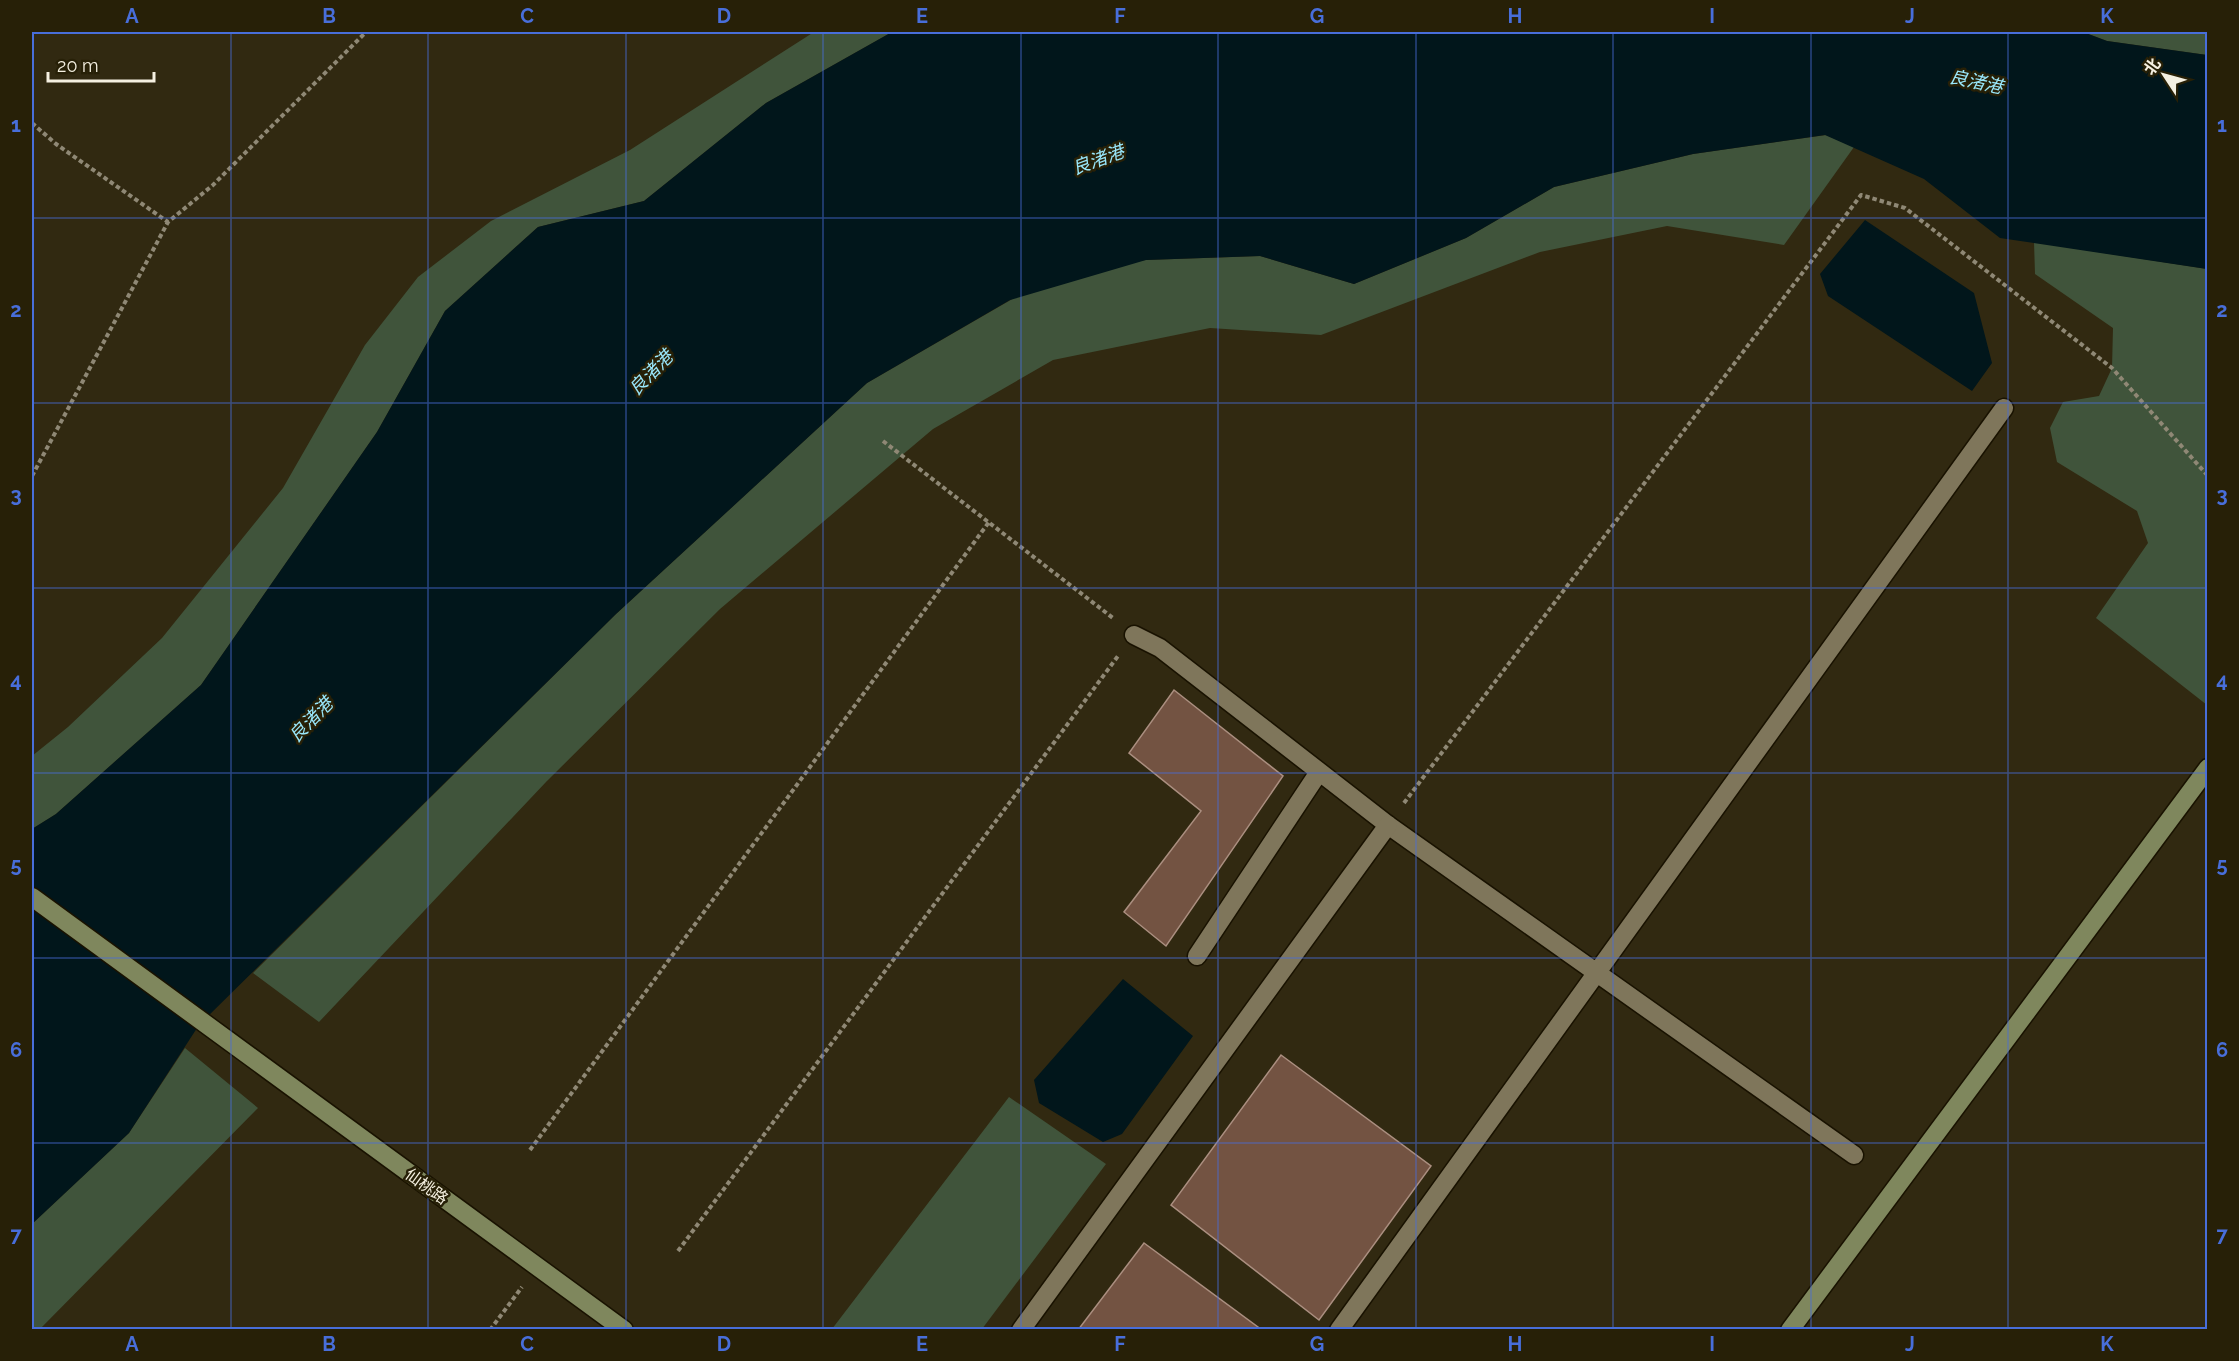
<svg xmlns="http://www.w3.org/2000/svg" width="2239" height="1361" viewBox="0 0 2239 1361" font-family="Raleway,'Noto Sans SC',sans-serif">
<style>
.green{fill:#40543b}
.water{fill:#01161b}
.building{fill:#735342;stroke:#ab8f80;stroke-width:1.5}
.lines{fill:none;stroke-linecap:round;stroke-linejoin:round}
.lane-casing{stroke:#191200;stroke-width:21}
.street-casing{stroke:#191200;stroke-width:21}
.secondary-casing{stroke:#191200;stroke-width:21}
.path{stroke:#8f8875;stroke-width:4;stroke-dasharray:4.5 3;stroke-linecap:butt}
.lane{stroke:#7f765b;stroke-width:18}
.street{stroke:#7f765b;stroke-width:18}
.secondary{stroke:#7f875d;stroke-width:18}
.grid{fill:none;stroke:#486eda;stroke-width:1.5;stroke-opacity:0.55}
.labels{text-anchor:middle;stroke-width:5;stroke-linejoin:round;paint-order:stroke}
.street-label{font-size:16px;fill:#f5f0e1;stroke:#272007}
.water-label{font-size:18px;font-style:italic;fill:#99e7fb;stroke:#272007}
.neatline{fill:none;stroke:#486eda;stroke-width:2}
.grid-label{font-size:20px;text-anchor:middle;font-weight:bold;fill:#486eda}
</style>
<rect width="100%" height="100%" fill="#312911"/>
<path class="green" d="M814 32H892L766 103 644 201 538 227 445 311 377 432 201 685 56 814 32 829V756L68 727 162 638 283 488 365 345 418 277 491 221 630 150Z
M2083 32H2207V55L2107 41Z
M1826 135 1854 147 1784 245 1667 226 1540 252 1321 335 1210 328 1053 360 933 429 720 609 546 782 319 1022 253 973 616 614 867 383 1066 268 1146 260 1260 256 1354 284 1466 238 1554 187 1693 154Z
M2034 242 2207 269V705L2096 618 2148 543 2137 511 2057 462 2050 428 2063 402 2099 396 2112 368 2113 328 2035 274Z
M185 1048 258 1108 40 1329 32 1330V1224L129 1133Z
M1009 1097 1106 1164 982 1329H832Z"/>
<path class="water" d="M892 32H2083L2107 41 2207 55V269L2000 238 1924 179 1825 135 1693 154 1554 187 1466 238 1354 284 1260 256 1146 260 1010 300 867 383 616 614 199 1025 129 1133 32 1224V829L56 814 201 685 377 432 445 311 538 227 644 201 766 103Z
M1865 220 1974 293 1992 363 1972 391 1828 296 1820 274Z
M1123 979 1193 1036 1122 1134 1103 1142 1039 1103 1034 1080Z"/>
<path class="building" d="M1174 690 1283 776 1166 946 1124 912 1201 811 1129 753Z
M1281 1055 1431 1166 1319 1320 1171 1205Z
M1144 1243 1262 1330H1078Z"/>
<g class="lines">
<g class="lane-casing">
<path id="lane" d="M1134 635 1160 648 1388 825 1854 1155
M1197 956 1319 772
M1339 1330 2004 408"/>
</g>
<g class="street-casing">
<path id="street" d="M1021 1330 1388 825"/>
</g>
<g class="secondary-casing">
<path id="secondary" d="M32 897 624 1330
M1790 1330 2208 768"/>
</g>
<path class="path" d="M32 123 56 144 168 222
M883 441 1113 618
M32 476 168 222 213 185 366 32
M1404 803 1861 195 1905 208 2112 368 2208 476
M530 1150 989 522
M678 1251 1118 656
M490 1330 522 1287"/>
<use href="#lane" class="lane"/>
<use href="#street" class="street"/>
<use href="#secondary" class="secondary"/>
</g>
<path class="grid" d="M231 32V1330M428 32V1330M626 32V1330M823 32V1330M1021 32V1330M1218 32V1330M1416 32V1330M1613 32V1330M1811 32V1330M2008 32V1330M32 218H2208M32 403H2208M32 588H2208M32 773H2208M32 958H2208M32 1143H2208"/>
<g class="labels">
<g class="street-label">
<text transform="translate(427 1186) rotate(36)" y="6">仙桃路</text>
</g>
<g class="water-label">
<text transform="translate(1976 82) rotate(12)" y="6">良渚港</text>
<text transform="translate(1098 160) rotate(-20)" y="6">良渚港</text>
<text transform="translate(651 373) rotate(-46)" y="6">良渚港</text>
<text transform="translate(311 720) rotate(-46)" y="6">良渚港</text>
</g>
</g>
<rect width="2239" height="1361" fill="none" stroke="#272007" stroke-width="66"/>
<g transform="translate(2164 75) rotate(306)" stroke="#272007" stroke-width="4.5" paint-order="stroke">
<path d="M0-4.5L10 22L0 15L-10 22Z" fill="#f5f0e1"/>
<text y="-9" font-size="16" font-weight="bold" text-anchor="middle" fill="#f5f0e1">北</text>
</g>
<path d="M48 72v9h106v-9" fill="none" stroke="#f5f0e1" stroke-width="3"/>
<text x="57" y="72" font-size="18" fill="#f5f0e1" stroke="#272007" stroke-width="4.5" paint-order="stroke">20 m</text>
<rect x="33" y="33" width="2173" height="1295" class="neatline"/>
<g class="grid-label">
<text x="132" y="23">A</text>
<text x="329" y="23">B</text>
<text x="527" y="23">C</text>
<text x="724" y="23">D</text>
<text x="922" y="23">E</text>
<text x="1120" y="23">F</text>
<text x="1317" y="23">G</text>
<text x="1515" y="23">H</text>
<text x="1712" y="23">I</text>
<text x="1910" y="23">J</text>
<text x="2107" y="23">K</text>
<text x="16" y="132">1</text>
<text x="2222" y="132">1</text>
<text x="16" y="317">2</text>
<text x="2222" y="317">2</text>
<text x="16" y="502">3</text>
<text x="2222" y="502">3</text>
<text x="16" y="687">4</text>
<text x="2222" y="687">4</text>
<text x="16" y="872">5</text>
<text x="2222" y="872">5</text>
<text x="16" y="1057">6</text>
<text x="2222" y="1057">6</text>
<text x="16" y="1242">7</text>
<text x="2222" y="1242">7</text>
<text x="132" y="1351">A</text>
<text x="329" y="1351">B</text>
<text x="527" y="1351">C</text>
<text x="724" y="1351">D</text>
<text x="922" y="1351">E</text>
<text x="1120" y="1351">F</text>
<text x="1317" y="1351">G</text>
<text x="1515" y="1351">H</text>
<text x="1712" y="1351">I</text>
<text x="1910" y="1351">J</text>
<text x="2107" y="1351">K</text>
</g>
</svg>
